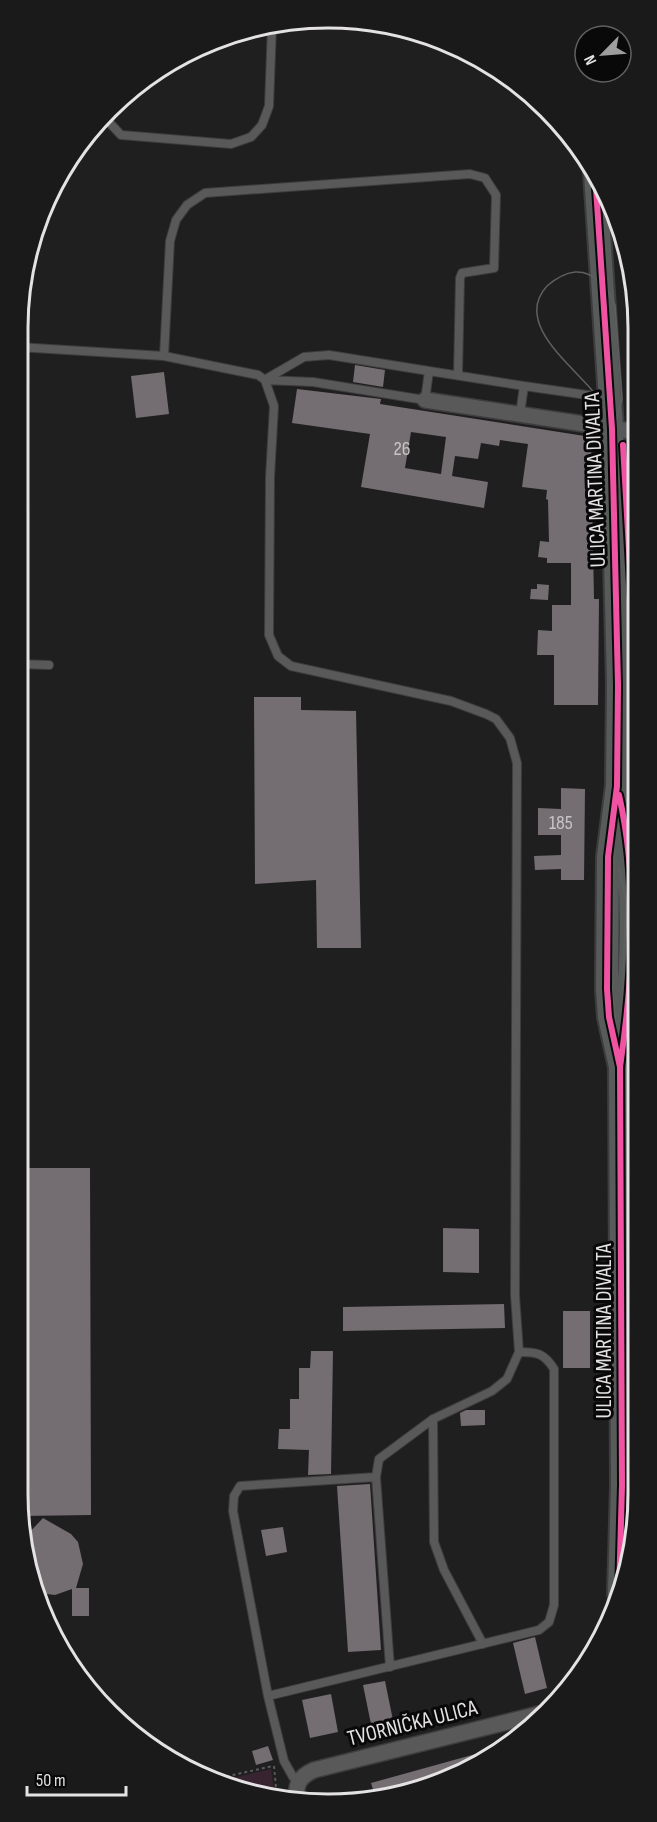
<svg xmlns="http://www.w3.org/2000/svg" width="657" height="1822" viewBox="0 0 657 1822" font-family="'Sofia Sans Condensed',sans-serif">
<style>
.green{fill:#382430}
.building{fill:#746d71;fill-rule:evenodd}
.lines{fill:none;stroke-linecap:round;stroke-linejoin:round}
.lane-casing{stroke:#3e3c3d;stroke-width:10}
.street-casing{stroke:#3e3c3d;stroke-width:18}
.secondary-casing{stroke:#3e3c3d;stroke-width:26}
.path{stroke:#5b5a5b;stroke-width:2;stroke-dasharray:3 3;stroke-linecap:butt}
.lane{stroke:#5a595a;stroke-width:8}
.street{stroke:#5a595a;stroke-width:15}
.secondary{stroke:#575c5b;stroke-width:22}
.tram{stroke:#605f60;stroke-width:1.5}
.cycleway-casing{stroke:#0a0909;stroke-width:10}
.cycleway{stroke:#f153a3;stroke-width:6}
.labels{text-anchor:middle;stroke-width:6;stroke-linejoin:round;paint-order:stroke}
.number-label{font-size:20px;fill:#c8c5c6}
.street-label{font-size:22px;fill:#e4e2e3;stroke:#0a0909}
.rim{fill:none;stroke:#e4e2e3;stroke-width:3}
</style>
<rect width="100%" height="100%" fill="#201f20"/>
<path class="green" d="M271 1769 275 1797 220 1781Z"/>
<path class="building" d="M355 365 385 370 383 387 353 382Z
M164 372 169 414 136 418 131 376Z
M297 389 381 399 380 404 591 437 594 599H599L598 705H554V655H537L538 630 552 631V605H571V563H547V558L538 557 540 541 549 542 548 500 546 499 547 490 522 487 528 444 500 440 499 446 481 443 478 459 455 456 452 476 488 482 484 508 361 487 370 434 292 423ZM411 432 446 437 441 474 405 468Z
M537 584 549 585 548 600 530 599 531 589H537Z
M254 697H301V710L356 711 361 948H317L316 880 255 884Z
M561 788 585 789 584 880H561V869L535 870 534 856 561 855V835H538V808L561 809Z
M18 1168H90L91 1515 22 1516 18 1494Z
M443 1228 479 1229V1273L443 1272Z
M504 1304 505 1328 343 1331V1307Z
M563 1311H590V1368H563Z
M311 1351H333L331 1474 308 1475 309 1450 278 1449 279 1429H290V1399H299V1368H310Z
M466 1410H485V1425L461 1426 460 1413Z
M370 1484 381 1650 348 1652 337 1486Z
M43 1518 71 1534 78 1542 83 1564 76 1588H89V1616H72V1589L55 1595 38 1593 26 1536Z
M283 1527 287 1552 266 1556 261 1530Z
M535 1637 547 1688 525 1694 513 1643Z
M385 1681 395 1730 373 1734 363 1685Z
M331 1694 338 1732 310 1738 302 1700Z
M268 1746 273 1760 256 1765 252 1751Z
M490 1750 492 1756 409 1794 375 1796 371 1783Z"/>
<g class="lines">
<g class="lane-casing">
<path id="lane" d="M106 119 121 135 231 144 251 137 262 125 269 106 272 26
M18 347 164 356 258 375 265 380 274 406 270 477 269 635 278 656 291 666 451 701 486 714 496 719 510 738 517 763 515 1295 519 1352 507 1379 492 1391 433 1419 379 1459 376 1477 240 1486 234 1496 233 1511 268 1696 284 1761 293 1777 299 1781
M164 356 170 241 176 220 187 205 205 193 470 174 485 178 496 195 494 268 462 273 460 278 458 375
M266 379 304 357 329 355 429 371
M265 380 313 382 425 400 429 371 524 386 520 414
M524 386 608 398
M18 664 49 665
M433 1419 434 1542 444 1570 483 1644
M376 1477 390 1667
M268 1696 539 1630 549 1622 554 1605V1369C544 1353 537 1352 519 1352"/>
</g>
<g class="street-casing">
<path id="street" d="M425 400 637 432
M618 709 637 706
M617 786H637
M297 1801C295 1784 299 1777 314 1770L539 1714"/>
</g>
<g class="secondary-casing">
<path id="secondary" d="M595 173 612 429 618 685 617 786 608 857 607 989 609 1017 620 1067
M619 1594 622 1485 620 1067C633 979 636 893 621 805"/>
</g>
<path class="path" d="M274 1766 277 1798
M215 1779 273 1766"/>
<use href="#lane" class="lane"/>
<use href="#street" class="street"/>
<use href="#secondary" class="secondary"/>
<path class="tram" d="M611 441 622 399 615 305C608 288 595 271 575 272 565 273 555 279 547 286 512 324 576 368 596 395 604 406 608 416 611 429L616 688 613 994 619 1059
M619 867 626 901 621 1028
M617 1599 620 1052"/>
<g class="cycleway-casing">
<path id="cycleway" d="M595 173 612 429 618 685 617 786 608 857 607 989 609 1017 620 1067
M623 445 637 690
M619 795C639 884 633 978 620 1067L622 1485 619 1594
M638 1158 639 1278"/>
</g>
<use href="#cycleway" class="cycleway"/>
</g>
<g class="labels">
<g class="number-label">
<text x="402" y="455">26</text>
<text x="561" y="829">185</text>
</g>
<g class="street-label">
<text transform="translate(594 480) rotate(-92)" y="8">ULICA MARTINA DIVALTA</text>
<text transform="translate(603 1331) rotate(-90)" y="8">ULICA MARTINA DIVALTA</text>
<text transform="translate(412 1722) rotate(-14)" y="8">TVORNIČKA ULICA</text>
</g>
</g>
<path d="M0 0H657V1822H0ZM328 28H328A300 300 0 0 1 628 328V1494A300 300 0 0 1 328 1794H328A300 300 0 0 1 28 1494V328A300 300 0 0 1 328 28Z" fill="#1b1a1a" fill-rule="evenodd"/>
<path class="rim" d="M328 28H328A300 300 0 0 1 628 328V1494A300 300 0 0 1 328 1794H328A300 300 0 0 1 28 1494V328A300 300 0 0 1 328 28Z"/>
<g transform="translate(603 54) rotate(245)"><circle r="28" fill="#0a0909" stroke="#616060" stroke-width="1.5"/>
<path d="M0-4.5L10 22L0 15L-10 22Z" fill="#9f9e9f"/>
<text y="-9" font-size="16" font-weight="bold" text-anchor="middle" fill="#e4e2e3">N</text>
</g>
<path d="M27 1786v9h99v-9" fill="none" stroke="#e4e2e3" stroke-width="3"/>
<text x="36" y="1786" font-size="18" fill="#e4e2e3" stroke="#0a0909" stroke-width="4.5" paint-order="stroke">50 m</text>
</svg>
